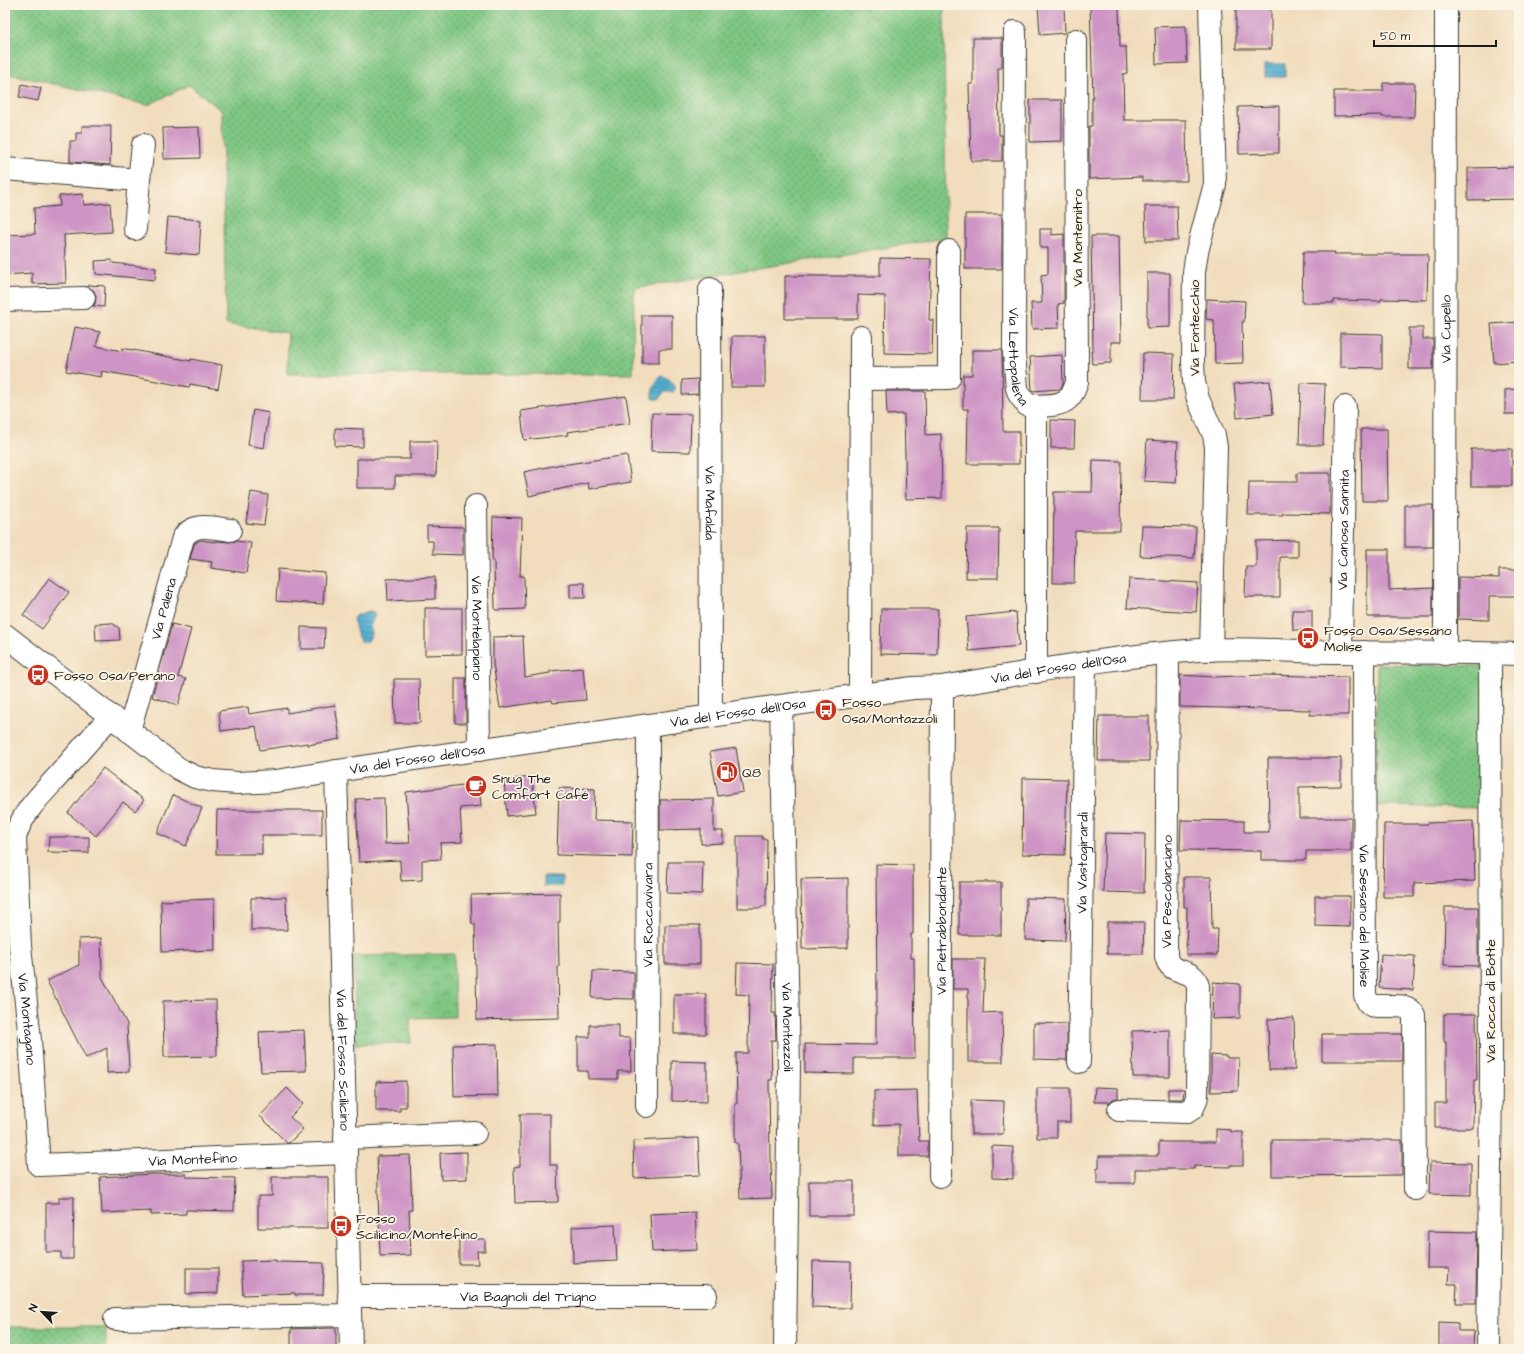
<svg xmlns="http://www.w3.org/2000/svg" width="1524" height="1354" viewBox="0 0 1524 1354" font-family="'Architects Daughter',sans-serif">
<style>
.grass{fill:url(#grass-dots);stroke:#4d714f}
.park{fill:url(#park-crowns);stroke:#4d714f}
.water{fill:url(#water-rules);stroke:#376676}
.building{fill:#ce94c5}
.lines{fill:none;stroke-linecap:round;stroke-linejoin:round}
.minor-casing{stroke:#3c3934;stroke-width:24}
.minor{stroke:#fff;stroke-width:22}
.labels{text-anchor:middle;stroke-width:3.5;stroke-linejoin:round;paint-order:stroke}
.street-label{font-size:14px;fill:#1c1c1c;stroke:#fcf5e5}
.poi-label{font-size:14px;fill:#1c1c1c;stroke:#fcf5e5;text-anchor:start}
</style>
<defs>
<pattern id="grass-dots" width="8" height="8" patternUnits="userSpaceOnUse"><rect width="8" height="8" fill="#7ec682"/><path d="M2 2h.1M6 6h.1" fill="none" stroke="#66a06a" stroke-width="1.8" stroke-linecap="round"/></pattern>
<pattern id="park-crowns" width="20" height="18" patternUnits="userSpaceOnUse"><rect width="20" height="18" fill="#7ec682"/><path d="M2 6a3 3 0 1 1 6 0M12 15a3 3 0 1 1 6 0" fill="none" stroke="#66a06a"/></pattern>
<pattern id="water-rules" width="6" height="5" patternUnits="userSpaceOnUse"><rect width="6" height="5" fill="#52afd0"/><path d="M0 2.5h6" fill="none" stroke="#438ea8"/></pattern>
</defs>
<rect width="100%" height="100%" fill="#fcf5e5"/>
<filter id="ink" filterUnits="userSpaceOnUse"><feTurbulence type="fractalNoise" baseFrequency=".025" numOctaves="2"/><feDisplacementMap in="SourceGraphic" scale="8" xChannelSelector="R" yChannelSelector="G"/><feConvolveMatrix kernelMatrix="1 2 1 2 8 2 1 2 1" color-interpolation-filters="sRGB"/></filter>
<filter id="wash" filterUnits="userSpaceOnUse"><feTurbulence type="fractalNoise" baseFrequency=".012" numOctaves="4" result="noise"/><feDisplacementMap in="SourceGraphic" scale="16" xChannelSelector="R" yChannelSelector="G"/><feGaussianBlur stdDeviation="0.9" result="paint"/><feColorMatrix in="noise" values="0 0 0 0 0 0 0 0 0 0 0 0 0 0 0 0 0 1.4 0 .05"/><feComposite in="paint" operator="in"/></filter>
<g filter="url(#wash)">
<rect width="100%" height="100%" fill="#f1ddbd"/>
<path class="grass" d="M5 5H944L946 238 634 288 633 374H287L288 333 226 324 222 111 189 85 148 105 5 73Z
M1377 664 1483 666 1481 808 1375 806Z
M5 1327H106V1349H5Z"/>
<path class="park" d="M454 954 455 1017 410 1018 411 1043 355 1044 354 956Z"/>
<path class="water" d="M1265 64H1285V77H1265Z
M662 376C668 377 675 384 675 390L673 392H664L659 399H654C650 391 655 381 662 376Z
M369 611 373 612 375 615 370 626 371 635 368 641 362 642 358 637 353 619 355 616Z
M543 877H562V886H543Z"/>
<g id="blocks">
<path class="building" d="M1038 5H1064L1065 33 1040 35Z
M1090 5H1119L1120 47H1126L1127 73 1123 74 1124 120H1186L1187 181H1142V177L1089 179V126H1092V97H1093Z
M1236 5H1271V49H1236Z
M1186 26 1187 63 1156 64 1155 27Z
M973 38H1002V68H998L999 135H1002V161H971L969 84H973Z
M1383 83H1415L1414 117H1382V115L1334 116V91H1383Z
M22 84 41 88 38 101 19 97Z
M1030 100H1062V141L1030 142Z
M1279 106V153L1239 154 1238 107Z
M82 126H111L110 165 70 162V141H76V133H82Z
M199 127 200 158 164 159 163 128Z
M1519 167V199L1468 200V168Z
M83 194 84 205 110 203 112 232 64 235 66 283 32 284V273L5 275V235L35 234 34 208 60 206 59 196Z
M1145 206H1177L1178 241H1146Z
M965 214H1002V269H965Z
M168 217 201 220 199 255 165 252Z
M1040 229H1052V235L1064 234V303L1058 304 1059 328 1032 329 1031 303H1042L1041 275 1048 274V248H1040Z
M1091 236H1119L1121 342H1111V363L1092 364 1091 351H1093Z
M1303 252H1335L1334 254H1428L1427 300 1381 299V301L1334 300V303H1302Z
M880 258 931 259 929 320H933L932 354 884 353 885 296 858 295V319H785V276H880Z
M112 260 113 263 156 268 155 280 96 274 95 261Z
M1147 273H1170V327L1147 328Z
M88 285 105 286 104 307 93 306 95 304 96 297 94 291 88 287Z
M1207 299 1245 301 1244 322H1242L1243 363 1215 364 1214 320 1206 319Z
M642 315H672V349H659V363H642Z
M1519 322V361L1494 363 1491 324Z
M75 327 100 332 96 346 122 351V348L191 361V359L222 365 218 389 190 384 189 387 102 371 101 377 66 371Z
M1409 328H1423V339H1433V369H1409Z
M1340 333 1382 334V368L1340 367Z
M732 336H765V387H731Z
M972 350H1002L1003 431H1019V464H967L968 409H963V375H972Z
M1143 353 1174 354 1173 400H1142Z
M1062 355 1063 383 1061 388 1060 389 1032 391 1030 357Z
M698 379V394L682 395V380Z
M1270 381 1273 414 1237 418 1234 384Z
M1301 383 1325 384 1323 445H1299Z
M1519 389V414H1505V390Z
M886 391H925L926 435 941 434 942 498 906 499 904 414 887 415Z
M626 396 630 423 567 432 568 435 524 440 521 411Z
M253 410 269 413 264 448 248 445Z
M652 413 691 414 690 452 651 451Z
M1051 420 1075 421 1074 448H1051Z
M335 428 363 429V447L335 446Z
M1361 429H1387L1388 501H1362Z
M1147 440 1178 442 1176 483 1144 481Z
M410 441H437L436 476H395V488H357V459H410Z
M1471 449H1512V486H1471Z
M627 455 631 482 589 489 588 483 529 496 524 472 562 464V465Z
M1093 460 1121 461 1120 531H1075L1074 583H1053L1054 492H1092Z
M1297 473H1330V514L1283 513V515H1248L1249 482H1297Z
M251 492 268 495 264 525 246 523Z
M1405 505H1433V547H1405Z
M493 517 522 518 520 576H524L525 609 495 610 494 561H492Z
M427 526 463 527V555L433 554V541H427Z
M1142 526 1196 527 1194 558 1140 556Z
M967 528H999L998 578H966Z
M200 540 216 542 217 541 229 542 236 541 251 543 246 573 211 568 212 562 190 559 194 544Z
M1298 540V557H1280V597H1245L1246 567H1256V541Z
M1367 549H1389V590L1433 588V617H1367Z
M278 569 325 573 323 604 276 601Z
M1499 570H1519V596H1489V620L1458 619V577L1499 578Z
M435 577V599L388 601 387 579Z
M49 578 69 592 42 629 23 615Z
M1129 579 1198 583 1196 612 1127 608Z
M570 583H584L585 598H570Z
M425 608H462V654L425 655Z
M881 609H938L937 655 880 654Z
M1292 610H1312V630H1293Z
M1016 612 1019 646 969 651 966 617Z
M112 623 119 628 120 640 96 641 95 624Z
M172 624 191 629 178 677 186 679 178 705 152 697Z
M301 627 325 628 324 649H301Z
M523 636 525 677 550 673V671L583 668 586 700 553 703 552 700 500 708 493 663V637Z
M1180 675 1214 677 1262 675 1348 677V715H1310V710L1180 707Z
M455 678H466V723H455Z
M394 679H419L420 723H395Z
M335 705 340 739 308 745V743L260 750 256 726 221 731 219 711 248 707 249 714 287 708V713Z
M1099 716H1149V761H1098Z
M736 748 743 792 718 796 710 752Z
M1268 758H1341V786L1299 787V818H1351V851H1306V860H1261V851L1180 850 1181 820 1244 821V832H1269Z
M103 768 144 800 135 811 123 802 96 836 68 813Z
M532 777 536 813 507 816 504 780Z
M1023 778 1067 779 1065 855 1022 854Z
M479 783 481 806 460 808 462 842 440 843 441 859 422 860V880L401 881 400 860 359 862 356 799 384 798 385 844 410 843 406 792Z
M559 788 595 789 594 820 633 821 632 857 557 855Z
M173 795 202 808 186 846 157 833Z
M714 799V831H723V843L701 844V829L660 830V800Z
M217 810H322V835H262V854H216Z
M1473 821 1475 881 1414 883V897H1383L1384 824H1428V823Z
M1105 833 1145 834 1144 893 1103 892Z
M737 836H762V839H767L766 906H761V908H737Z
M49 837H89V853L48 852Z
M668 862H703L702 894 667 893Z
M876 864 913 865V934H911V958H914L915 1058H854V1074L805 1073V1044L876 1045V1002H877Z
M1184 877H1211L1212 929H1218L1217 955H1186L1187 907H1184Z
M848 878V948L802 949 801 879Z
M959 882H1001V935H959Z
M560 893V922H558L559 967H558L559 1018 477 1020 475 924H472L471 895Z
M1315 896H1350V927L1315 926Z
M286 897 287 930H251V898Z
M1026 898 1066 899 1065 941 1025 940Z
M214 899 215 950 162 952 161 901Z
M1445 907H1478V966L1444 965Z
M1107 922H1144L1143 954H1107Z
M665 925H700V964H665Z
M101 938 102 977 127 1024 129 1072 107 1073V1048L86 1058 47 981 79 965V939Z
M1381 954 1415 956 1413 990 1379 988Z
M953 959H985L983 1013 1002 1012 1003 1062H968V989H953Z
M737 963 773 964 772 1013H775L776 1040H771L772 1080H769L770 1162H771L772 1198 740 1199 738 1143H735V1104H737L736 1053H748L749 995 736 994Z
M593 971 634 972V999L592 998Z
M1213 982 1240 984V1018L1212 1019Z
M674 994H706V1034H674Z
M216 1000 217 1056 164 1057 163 1001Z
M1444 1014H1476L1477 1080H1474L1473 1128H1435V1103H1446V1042H1444Z
M1294 1018 1295 1070H1269L1268 1019Z
M1034 1023 1067 1024V1060L1034 1059Z
M590 1025H619V1038H630L631 1071H618V1079H588V1071H578V1037H590Z
M304 1030 306 1071 261 1072 259 1032Z
M1170 1030V1077H1133L1132 1031Z
M1322 1034H1402V1061H1322Z
M497 1044 498 1096 454 1097 453 1045Z
M1211 1055 1227 1056V1058H1239L1238 1091 1211 1092Z
M672 1061 707 1062V1102L672 1101Z
M406 1081V1107H400V1111H376V1082Z
M1095 1087 1118 1088V1098L1113 1099 1110 1102H1094Z
M287 1088 303 1104 290 1117 303 1129 289 1143H287L260 1116Z
M1037 1088H1070V1122H1057V1138H1037Z
M1168 1089H1184L1183 1099H1168Z
M917 1090 919 1141H928V1156H899V1124L874 1125V1091Z
M971 1100 1004 1101 1003 1134H971Z
M520 1114H550V1165H557L558 1202 515 1203 514 1167 520 1166Z
M1216 1129 1231 1130V1132H1243V1165H1230V1167L1194 1166V1169H1135V1183H1097V1168H1099V1156H1157V1154H1159V1142H1216Z
M698 1138 700 1175 634 1178 633 1141Z
M1272 1140H1402V1175L1272 1176Z
M992 1146 1013 1147V1179L992 1178Z
M467 1152V1179L441 1180 440 1153Z
M410 1155 412 1210H409L411 1255 380 1256 377 1156Z
M1430 1162 1471 1163V1195L1429 1194Z
M151 1174H186V1177L235 1178 234 1211 186 1210V1214L151 1215V1211L102 1213 100 1177Z
M272 1177H328V1228H258V1196H272Z
M809 1181H854V1216H809Z
M59 1197H74L73 1259H61V1252H46V1203H59Z
M695 1212 697 1250 652 1252 650 1214Z
M615 1225 617 1261 573 1263 572 1227Z
M1428 1231 1477 1232 1476 1303H1456L1457 1284H1448L1449 1268H1427Z
M459 1239H485V1251H477L478 1264H459Z
M276 1260V1262L324 1263 323 1295H295V1293L243 1295 241 1261Z
M813 1261 851 1262 850 1308 812 1307Z
M186 1268H218V1293L186 1294Z
M1439 1322 1458 1323V1331H1474L1473 1349H1439Z
M336 1328V1349H291V1329Z"/>
</g>
</g>
<g filter="url(#ink)">
<use href="#blocks" fill-opacity="0" stroke="#3c3934" stroke-width="1"/>
<g class="lines">
<g class="minor-casing">
<g id="minor">
<path d="M1210 5 1215 184 1197 252 1194 272 1193 362 1194 382 1198 399 1214 435 1216 447 1211 650"/>
<path id="s1" d="M1015 32 1014 354 1017 388 1019 394 1027 405 1036 406V672"/>
<path d="M5 169 139 180 135 229"/>
<path d="M139 180 143 145"/>
<path id="s2" d="M710 289 711 716"/>
<path d="M5 300 84 298"/>
<path d="M861 379 949 378V251"/>
<path d="M1036 406C1058 405 1070 406 1077 382L1076 40"/>
<path id="s3" d="M476 506 479 750"/>
<path id="s4" d="M5 635 179 769 195 777 213 781 237 783 276 781 387 763 781 706 913 688 942 687C1027 673 1113 656 1199 650 1246 647 1293 652 1341 652 1400 653 1460 652 1519 654"/>
<path id="s5" d="M1341 652 1345 407"/>
<path id="s6" d="M1364 652 1365 995 1368 1002 1371 1005C1384 1009 1408 1000 1414 1015L1415 1189"/>
<path id="s7" d="M1445 654 1446 5"/>
<path d="M860 695 861 337"/>
<path id="s8" d="M781 706 789 1067 785 1349"/>
<path id="s9" d="M111 716C93 736 76 755 59 775 43 793 21 813 15 838L20 946 30 1040 39 1165 346 1153"/>
<path id="s10" d="M129 731 183 538C194 521 214 528 230 530"/>
<path id="s11" d="M336 771 351 1349"/>
<path id="s12" d="M1079 1062 1085 664"/>
<path id="s13" d="M647 1106 648 725"/>
<path id="s14" d="M1119 1110 1187 1112 1193 1108 1197 1097 1198 986C1193 965 1170 978 1166 956L1168 653"/>
<path d="M345 1138 475 1133"/>
<path id="s15" d="M940 1176 942 687"/>
<path id="s16" d="M349 1296H706"/>
<path d="M115 1319 350 1315"/>
<path d="M1488 1349 1491 1076 1490 654"/>
</g>
</g>
<use href="#minor" class="minor"/>
</g>
</g>
<defs>
<g id="bus-disc" transform="scale(1.15)"><circle r="9.5" fill="#c8321e" stroke="#fcf5e5"/><path d="M-5-6H5V4H4V6H2V4H-2V6H-4V4H-5ZM-3.5-4V0h7V-4ZM-3.5 1.2v1.5H-2V1.2ZM2 1.2v1.5H3.5V1.2Z" fill="#fff"/></g>
<g id="fuel-disc" transform="scale(1.15)"><circle r="9.5" fill="#c8321e" stroke="#fcf5e5"/><path d="M-5.5-6h7V0h2V4h1.3V-2.5L3-4.5l.8-.8L6-3V5H2.5V1h-1V6h-7ZM-4.2-4.7v3.2H.2V-4.7Z" fill="#fff"/></g>
<g id="cafe-disc" transform="scale(1.15)"><circle r="9.5" fill="#c8321e" stroke="#fcf5e5"/><path d="M-5.5-4.5H6V0H3Q3 3.5 0 3.5H-2.5Q-5.5 3.5-5.5 0ZM3-3.2v2h1.7v-2ZM-6 4.5H4V6H-6Z" fill="#fff"/></g>
</defs>
<g fill-rule="evenodd">
<use href="#bus-disc" x="1308" y="638"/>
<use href="#bus-disc" x="38" y="675"/>
<use href="#bus-disc" x="826" y="710"/>
<use href="#fuel-disc" x="727" y="772"/>
<use href="#cafe-disc" x="476" y="786"/>
<use href="#bus-disc" x="341" y="1226"/>
</g>
<g class="labels">
<g class="street-label">
<text transform="translate(1077 238) rotate(-90)" y="5">Via Montemitro</text>
<text transform="translate(1194 328) rotate(-90)" y="5">Via Fontecchio</text>
<text dy="5" stroke="none"><textPath href="#s7" startOffset="325">Via Cupello</textPath></text>
<text dy="5" stroke="none"><textPath href="#s1" startOffset="325">Via Lettopalena</textPath></text>
<text dy="5" stroke="none"><textPath href="#s2" startOffset="214">Via Mafalda</textPath></text>
<text dy="5" stroke="none"><textPath href="#s5" startOffset="122">Via Canosa Sannita</textPath></text>
<text dy="5" stroke="none"><textPath href="#s10" startOffset="127">Via Palena</textPath></text>
<text dy="5" stroke="none"><textPath href="#s3" startOffset="122">Via Montelapiano</textPath></text>
<text dy="5" stroke="none"><textPath href="#s4" startOffset="1110">Via del Fosso dell'Osa</textPath></text>
<text dy="5" stroke="none"><textPath href="#s4" startOffset="786">Via del Fosso dell'Osa</textPath></text>
<text dy="5" stroke="none"><textPath href="#s4" startOffset="462">Via del Fosso dell'Osa</textPath></text>
<text dy="5" stroke="none"><textPath href="#s12" startOffset="199">Via Vastogirardi</textPath></text>
<text dy="5" stroke="none"><textPath href="#s14" startOffset="309">Via Pescolanciano</textPath></text>
<text dy="5" stroke="none"><textPath href="#s13" startOffset="191">Via Roccavivara</textPath></text>
<text dy="5" stroke="none"><textPath href="#s6" startOffset="264">Via Sessano del Molise</textPath></text>
<text dy="5" stroke="none"><textPath href="#s15" startOffset="245">Via Pietrabbondante</textPath></text>
<text transform="translate(1490 1001) rotate(-90)" y="5">Via Rocca di Botte</text>
<text dy="5" stroke="none"><textPath href="#s9" startOffset="338">Via Montagano</textPath></text>
<text dy="5" stroke="none"><textPath href="#s8" startOffset="321">Via Montazzoli</textPath></text>
<text dy="5" stroke="none"><textPath href="#s11" startOffset="289">Via del Fosso Scilicino</textPath></text>
<text dy="5" stroke="none"><textPath href="#s9" startOffset="638">Via Montefino</textPath></text>
<text dy="5" stroke="none"><textPath href="#s16" startOffset="179">Via Bagnoli del Trigno</textPath></text>
</g>
<g class="poi-label">
<text x="1324" y="635">Fosso Osa/Sessano<tspan x="1324" dy="16">Molise</tspan></text>
<text x="54" y="680">Fosso Osa/Perano</text>
<text x="842" y="707">Fosso<tspan x="842" dy="16">Osa/Montazzoli</tspan></text>
<text x="742" y="777">Q8</text>
<text x="492" y="783">Snug The<tspan x="492" dy="16">Comfort Café</tspan></text>
<text x="356" y="1223">Fosso<tspan x="356" dy="16">Scilicino/Montefino</tspan></text>
</g>
</g>
<rect width="1524" height="1354" fill="none" stroke="#fcf5e5" stroke-width="20"/>
<g transform="translate(42 1312) rotate(295)" stroke="#fcf5e5" stroke-width="3" paint-order="stroke">
<path d="M0-3L7 15L0 10L-7 15Z" fill="#1c1c1c"/>
<text y="-6" font-size="11" font-weight="bold" text-anchor="middle" fill="#1c1c1c">N</text>
</g>
<path d="M1374 40v6h122v-6" fill="none" stroke="#1c1c1c" stroke-width="2"/>
<text x="1380" y="40" font-size="12" fill="#1c1c1c" stroke="#fcf5e5" stroke-width="3" paint-order="stroke">50 m</text>
</svg>
